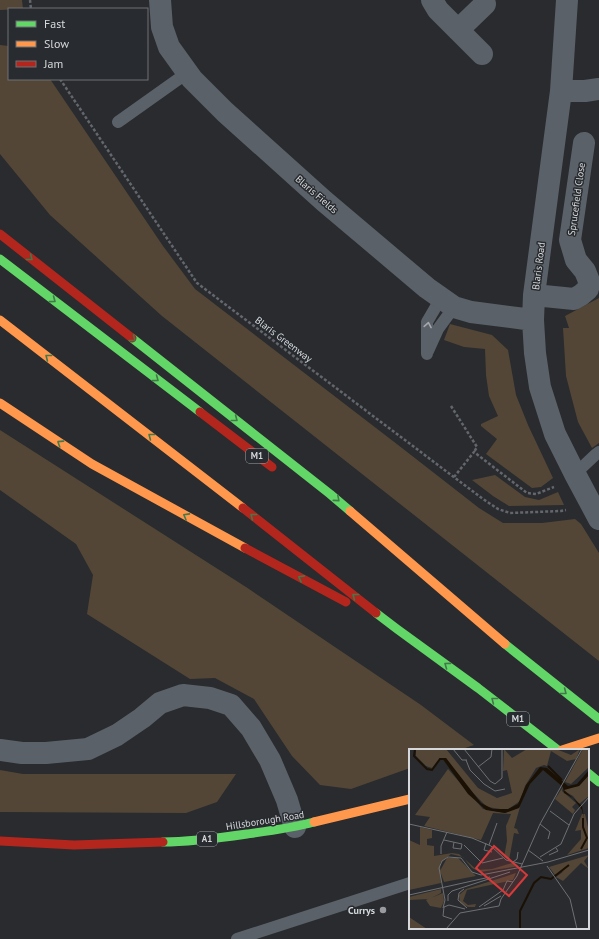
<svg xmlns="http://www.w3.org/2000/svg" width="599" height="939" viewBox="0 0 599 939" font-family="'PT Sans',sans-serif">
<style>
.green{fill:#534636}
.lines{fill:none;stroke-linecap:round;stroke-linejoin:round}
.path{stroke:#63676d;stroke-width:2.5;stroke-dasharray:3 2;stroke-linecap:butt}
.lane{stroke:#5a6169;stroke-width:12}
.street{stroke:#5a6169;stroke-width:22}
.fast{stroke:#63d668;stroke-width:9}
.slow{stroke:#ff974d;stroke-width:9}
.jam{stroke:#b3261e;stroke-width:9}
.oneway{stroke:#437849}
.oneway2{stroke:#a4a8ad}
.poi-dot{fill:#999b9e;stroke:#282b2f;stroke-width:1.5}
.labels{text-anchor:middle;stroke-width:3;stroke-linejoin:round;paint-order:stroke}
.shield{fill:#282b2f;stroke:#a2a4a7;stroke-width:1}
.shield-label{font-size:9px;font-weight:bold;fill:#d6d8db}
.street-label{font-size:10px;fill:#d6d8db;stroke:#282b2f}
.poi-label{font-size:10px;font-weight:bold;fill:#d6d8db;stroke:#282b2f;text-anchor:end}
.inset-river{fill:none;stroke:#1b1004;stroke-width:2}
.inset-road{fill:none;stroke:#6e7073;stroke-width:1}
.view{fill:#d63a3a;fill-opacity:0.15;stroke:#d63a3a;stroke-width:2}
.inset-edge{fill:none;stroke:#d6d8db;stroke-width:2}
</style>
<rect width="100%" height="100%" fill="#292b2e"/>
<path class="green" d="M0 0H22L23 9 0 10Z
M0 45 9 46V79H50L163 246 195 289 402 448 479 508 503 523H542L575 519 581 524 599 553V661L162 316 50 215 0 154Z
M599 298V443L592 448 578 422 566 376 563 328H569L565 316Z
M450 324 492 335 508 350 516 395 528 425 553 478 541 487 532 488 486 454 497 439 481 426V424L498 416 489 396 486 375 485 349 464 347 444 340Z
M0 430 246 587 421 705 474 745 459 750H410V768L351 789 320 785 292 756 254 699 215 678 190 679 87 614 93 575 76 544 0 490Z
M495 475 525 497 539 500 558 492 564 505 509 506 493 496 472 480Z
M0 770 23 774H236L217 802 186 813 0 812Z"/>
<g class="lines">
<path class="path" d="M30 0 31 9
M60 79 197 283 483 499 498 509 510 513 561 511 566 510
M451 406 477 447 474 452
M454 477 474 452 527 493 536 494 554 487"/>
<path class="lane" d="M118 122 187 73
M428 351 438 329 454 307
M427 354V322L441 298
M575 474 595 455 599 452
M237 939 410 883"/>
<path class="street" d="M160 0 162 27 169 47 192 79 225 112 324 201 427 288 454 307 471 312 533 320
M432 0 438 10 482 54
M567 0 561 91 534 295 533 320 535 353 540 387 555 434 575 474 599 519
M458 30 485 4
M561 91H585L599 89
M534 295 574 299 581 295 588 289 589 281 585 271 576 260 570 240 584 143
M0 750 22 753H46L88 749 117 735 142 718 160 703 183 695 210 698 231 705 251 728 270 760 287 800 295 827"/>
<path class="fast" d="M0 259 200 412
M132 338 330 494 350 511
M376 613 397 629 478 688 558 750
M505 644 599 719
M588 773 599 782
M163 842C191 842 219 838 247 834 269 831 292 828 314 822"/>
<path class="slow" d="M0 320 243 508
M0 403 92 464 245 548
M350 511 505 644
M562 750 599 738
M314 822 410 799"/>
<path class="jam" d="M0 234 132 338
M200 412 272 467
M243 508 376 613
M245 548 346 602
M0 841 74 845 163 842"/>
</g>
<defs><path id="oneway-chevron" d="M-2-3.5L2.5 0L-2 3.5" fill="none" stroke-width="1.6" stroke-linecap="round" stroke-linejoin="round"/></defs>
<g class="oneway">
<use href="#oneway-chevron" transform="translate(30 258) rotate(38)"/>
<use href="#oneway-chevron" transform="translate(53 300) rotate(37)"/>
<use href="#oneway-chevron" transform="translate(133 339) rotate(38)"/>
<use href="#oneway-chevron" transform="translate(48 357) rotate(-142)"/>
<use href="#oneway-chevron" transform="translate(156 379) rotate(37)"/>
<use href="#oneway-chevron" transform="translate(235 419) rotate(38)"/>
<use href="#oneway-chevron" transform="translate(151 436) rotate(-142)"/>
<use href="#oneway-chevron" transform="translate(60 443) rotate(-147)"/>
<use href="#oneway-chevron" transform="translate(337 499) rotate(41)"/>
<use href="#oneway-chevron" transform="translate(186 516) rotate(-151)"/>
<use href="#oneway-chevron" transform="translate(253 516) rotate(-142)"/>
<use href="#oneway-chevron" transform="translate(301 578) rotate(-152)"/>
<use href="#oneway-chevron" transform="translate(355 596) rotate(-142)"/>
<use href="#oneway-chevron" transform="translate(447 665) rotate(-144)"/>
<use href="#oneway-chevron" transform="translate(564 692) rotate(38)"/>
<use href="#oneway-chevron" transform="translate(494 700) rotate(-142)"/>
</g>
<use class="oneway2" href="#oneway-chevron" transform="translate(428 325) rotate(-80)"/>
<circle class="poi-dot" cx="383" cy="910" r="4"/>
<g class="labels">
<g class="shield">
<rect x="246" y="449" width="22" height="14" rx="3"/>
<rect x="507" y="712" width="22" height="14" rx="3"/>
<rect x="197" y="832" width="20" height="14" rx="3"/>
</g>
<g class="shield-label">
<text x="257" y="459">M1</text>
<text x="518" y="722">M1</text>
<text x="207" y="842">A1</text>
</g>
<g class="street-label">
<text transform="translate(317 194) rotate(41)" y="4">Blaris Fields</text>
<text transform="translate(576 199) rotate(-82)" y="4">Sprucefield Close</text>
<text transform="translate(538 266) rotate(-83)" y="4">Blaris Road</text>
<text transform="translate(284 339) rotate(37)" y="4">Blaris Greenway</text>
<text transform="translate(265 820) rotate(-9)" y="4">Hillsborough Road</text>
</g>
<g class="poi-label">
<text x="375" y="914">Currys</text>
</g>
</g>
<g transform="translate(409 749)">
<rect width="180" height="180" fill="#292b2e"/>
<path d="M7 0H37L69 39 88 49 103 44 98 21 94 22 95 0 103 9 118 0H147L162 6 171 0 167 10 158 12 142 2 138 17 135 16 127 19 116 37 111 52 98 61 78 58 59 39 37 9H31L23 19 17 17 7 7ZM174 0H180V18L162 35 156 33ZM39 20 74 60 96 64 111 58 105 79 108 80 110 85 105 84 100 111 95 108 98 92 97 77 102 65 84 64 72 91 15 77 21 68 6 66ZM180 26V47L170 55 164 47 155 42V39L170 37ZM154 38 153 42 167 54 163 58 166 61 164 65 146 50ZM173 65H176L180 83V99L158 106 172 90V81L166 82ZM11 78 23 81V89L18 90V96L25 97V107L43 104 50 105 68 121 83 120 103 114 110 117 71 123 63 119 54 108 42 105 31 114 32 134 0 141V91L11 96ZM180 106 175 112 180 120 172 114 154 132 147 128 155 122 146 126 140 118ZM38 109H49L67 127 35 133 31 122ZM107 124 104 131 58 141 54 152 59 156 67 155 66 158H59L51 154 50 146 57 140ZM32 140V144L20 150 0 151V148ZM34 144 35 152 32 159 21 157 17 151ZM0 168 18 180H0Z" fill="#534636"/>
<path d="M33 9H37L72 54 84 60H99L109 55 117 36 131 18 138 19 159 37 168 35 180 21V26L170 37 155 41 173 57 175 70 173 61 164 49 155 44 154 38 134 21 121 35 110 59 96 64 77 61 59 45Z" fill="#1b1004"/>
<path class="inset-river" d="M6 0 5 7 18 20 23 21 31 10H35M139 17 153 31M172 100 178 89 174 78V69M111 180V162L125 134 132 128 142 130 160 116"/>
<path class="inset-road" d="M44 0 53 11H58M55 0 81 32 86 35 93 29V0M57 11 61 21 75 35 86 42 96 40M69 18 82 8 83 0M141 62 160 76M0 75 63 89 82 97 97 111 113 115M131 75 141 83 139 90M35 91 53 95 52 100 44 99 45 93M77 94 75 101 83 103M55 96 73 114 94 109M80 96 88 74M119 101 134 112M32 105V97L38 83M140 106 149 102 147 99M131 108 152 95 165 65 180 48M104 113 108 110 109 103M138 117 161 150 168 180M55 140 50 144 49 151 58 159M0 146 81 128M39 152V146L43 142 101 123M75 157 92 147M70 158 94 141 98 132 104 133M34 159 36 151 30 119 33 112 39 108 52 109 63 123 72 126 139 113 180 101M43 170 34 167 35 158 40 156 56 160M37 180 51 164 90 157 92 150 108 127 131 75 173 0"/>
<path class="view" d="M85 97 118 126 100 147 67 119Z"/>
<rect width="180" height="180" class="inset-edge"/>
</g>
<rect x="8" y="8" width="140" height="72" fill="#282b2f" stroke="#6e7074"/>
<rect x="16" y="21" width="20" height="6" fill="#63d668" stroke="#6e7074"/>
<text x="44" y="28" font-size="12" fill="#d6d8db">Fast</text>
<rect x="16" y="41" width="20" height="6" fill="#ff974d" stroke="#6e7074"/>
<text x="44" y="48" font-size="12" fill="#d6d8db">Slow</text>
<rect x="16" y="61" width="20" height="6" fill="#b3261e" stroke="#6e7074"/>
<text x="44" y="68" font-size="12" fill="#d6d8db">Jam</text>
</svg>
